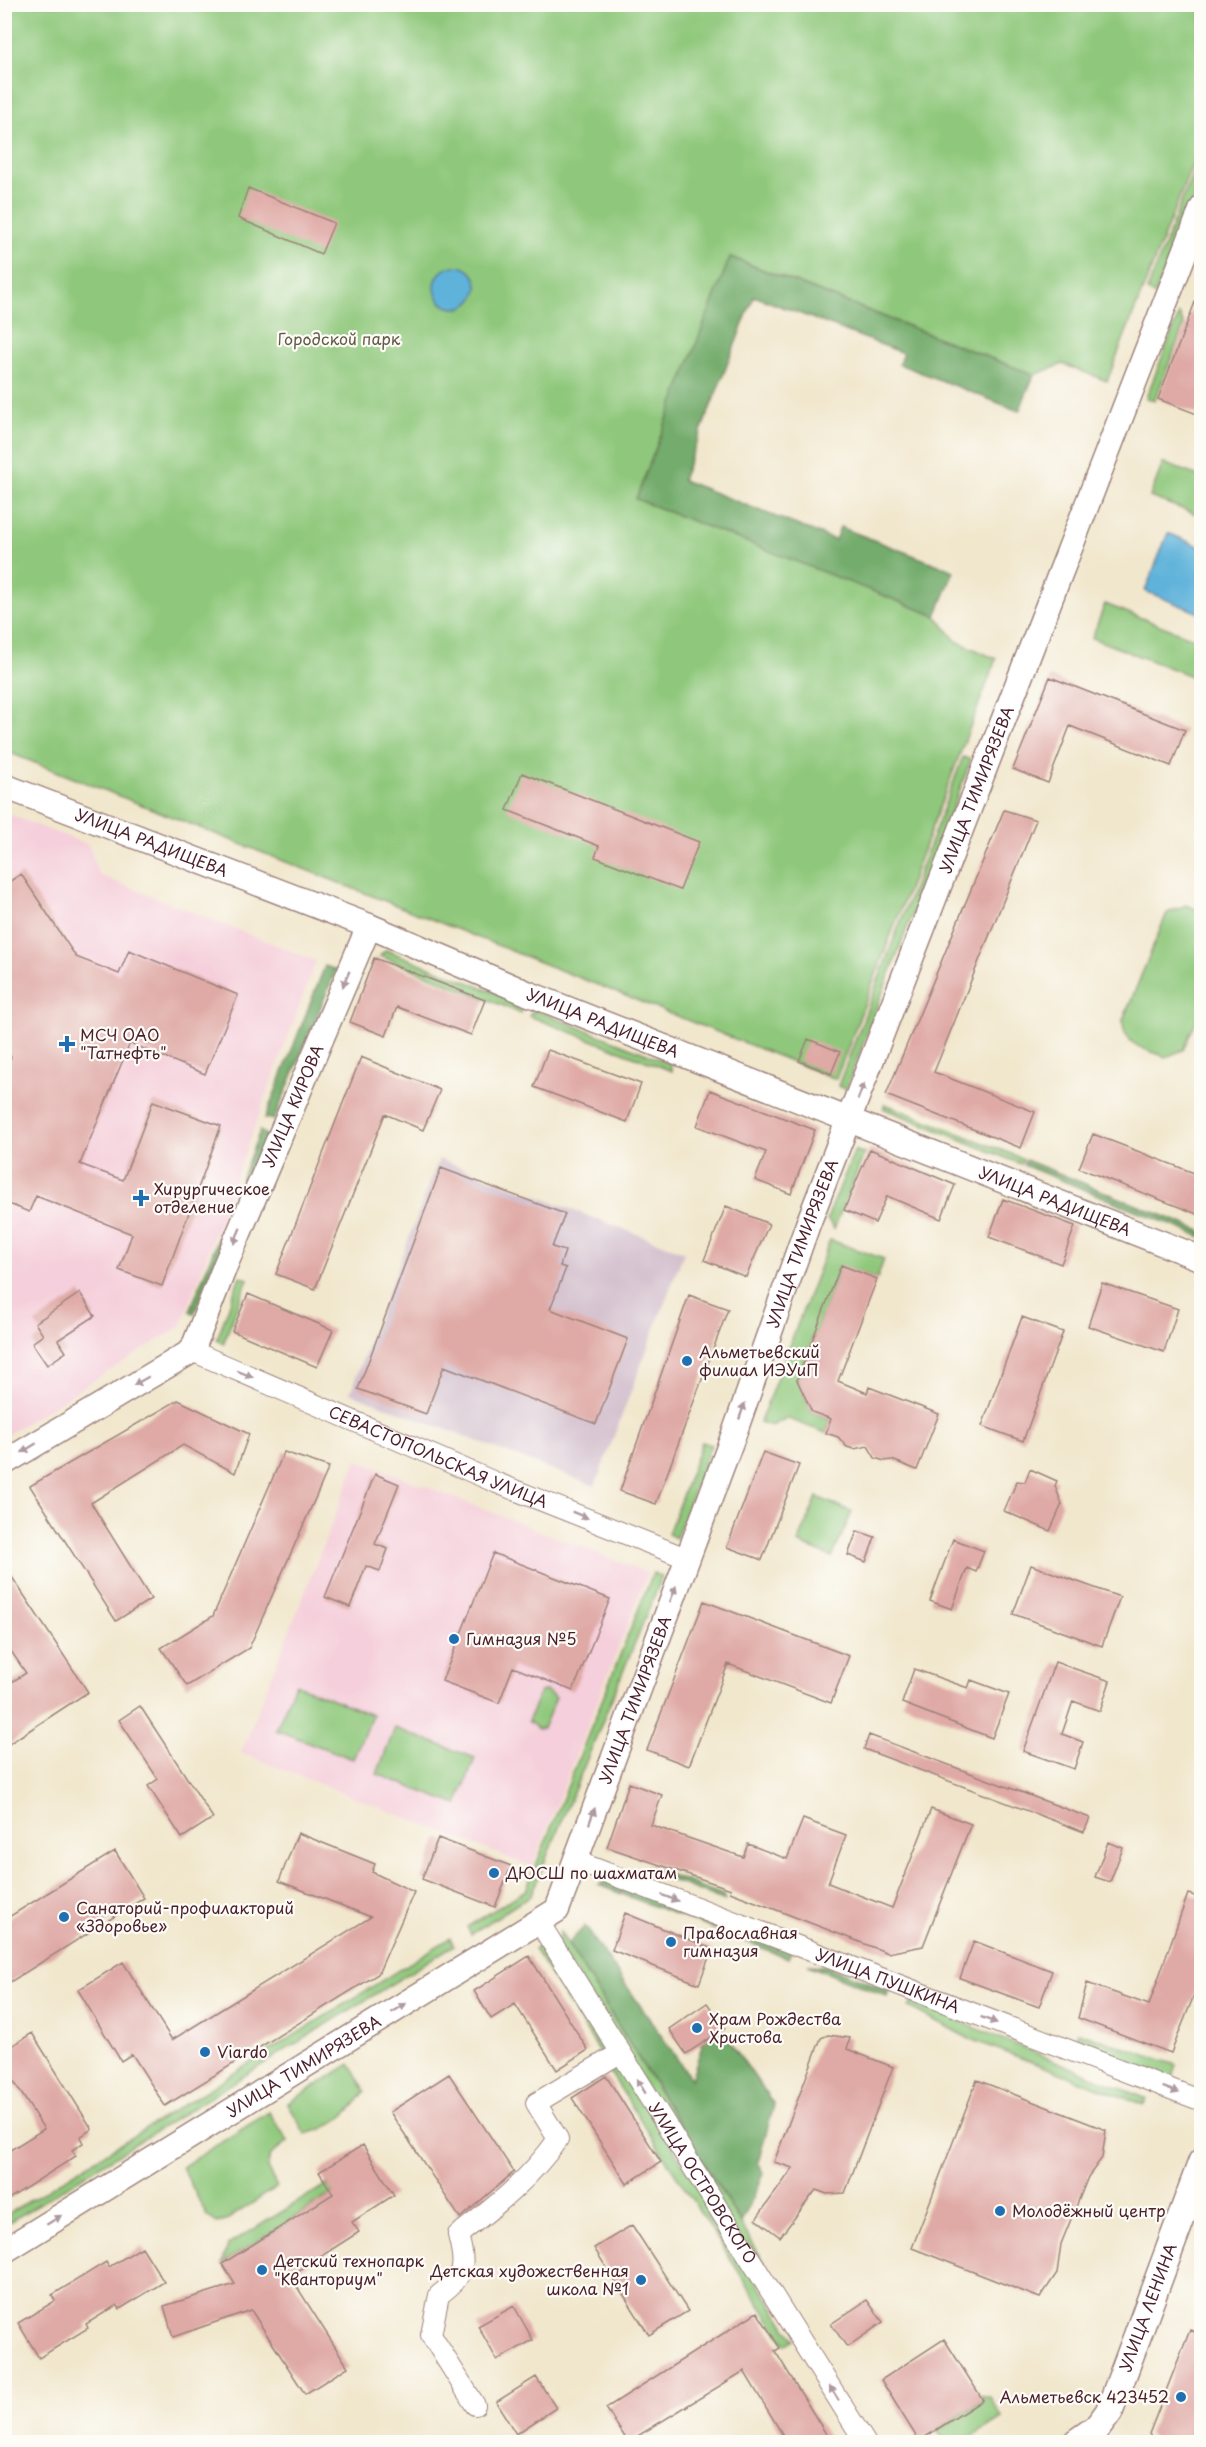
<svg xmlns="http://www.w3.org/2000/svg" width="1206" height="2447" viewBox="0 0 1206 2447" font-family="'Playpen Sans',sans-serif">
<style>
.built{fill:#f5cfdb}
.industrial{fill:#d1bdcc}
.green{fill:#8fc87c;stroke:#6c7454;stroke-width:1.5}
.forest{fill:#73ac6c;stroke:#5e664c;stroke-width:1.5}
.water{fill:#5eb2da;stroke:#546882;stroke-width:1.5}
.building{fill:#dfa9a5}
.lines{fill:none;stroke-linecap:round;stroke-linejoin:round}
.minor-casing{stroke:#9e837c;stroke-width:22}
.tertiary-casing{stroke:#9e837c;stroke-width:27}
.secondary-casing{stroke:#9e837c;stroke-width:30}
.minor{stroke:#fff;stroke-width:20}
.tertiary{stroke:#fff;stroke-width:24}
.secondary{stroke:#fff;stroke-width:27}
.oneway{fill:#ae9aa0}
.poi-dot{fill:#1f6fb2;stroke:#fdfcf7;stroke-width:2}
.labels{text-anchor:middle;stroke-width:4.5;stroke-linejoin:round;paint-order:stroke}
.park-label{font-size:16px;fill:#625a47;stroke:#fdfcf7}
.street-label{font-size:16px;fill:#4a1f2b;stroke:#fdfcf7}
.poi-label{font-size:16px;fill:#4a1f2b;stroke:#fdfcf7;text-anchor:start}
</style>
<rect width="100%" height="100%" fill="#fdfcf7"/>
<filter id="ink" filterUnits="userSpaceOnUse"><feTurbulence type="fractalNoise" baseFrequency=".0167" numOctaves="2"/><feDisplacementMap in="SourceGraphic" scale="12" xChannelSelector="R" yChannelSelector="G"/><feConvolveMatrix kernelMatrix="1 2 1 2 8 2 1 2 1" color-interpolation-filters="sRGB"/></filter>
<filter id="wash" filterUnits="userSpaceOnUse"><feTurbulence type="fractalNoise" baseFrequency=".008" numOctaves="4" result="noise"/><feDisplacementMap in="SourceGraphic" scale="24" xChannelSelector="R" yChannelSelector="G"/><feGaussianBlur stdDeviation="1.35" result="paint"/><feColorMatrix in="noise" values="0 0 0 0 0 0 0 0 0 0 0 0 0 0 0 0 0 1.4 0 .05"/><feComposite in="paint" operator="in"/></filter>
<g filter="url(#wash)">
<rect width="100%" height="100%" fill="#f1e7cd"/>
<path class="built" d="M5 813 89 845 99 875 316 961 181 1326 5 1436Z
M357 1460 648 1573 532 1867 241 1753Z"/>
<path class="industrial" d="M439 1159 684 1252 595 1486 350 1393Z"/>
<path class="green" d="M4 5H1201V142L1107 381 1063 364 1034 375 731 257 636 499 936 616 956 641 996 659 836 1079 5 751Z
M1201 151V182L1155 295 1147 291Z
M1179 314 1184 325 1155 400 1146 398Z
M1163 463 1201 477V516L1150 497Z
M1105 604 1201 641V680L1092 638Z
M963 757 971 760 846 1089 838 1086Z
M1186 905 1201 911V1010L1183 1050 1166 1057C1145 1049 1122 1046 1123 1020L1167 913Z
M386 950 524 1004 521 1013 380 956Z
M535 1010 670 1063 672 1071 529 1016Z
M885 1104 1024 1159 1021 1164 883 1108Z
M855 1150 864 1154 834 1229 827 1219Z
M830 1240 884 1259 877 1279 841 1266 797 1380 812 1412 831 1419 826 1433 786 1418 772 1426 760 1422Z
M240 1276 248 1279 223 1344 217 1339Z
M702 1442 711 1445 676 1538 668 1534Z
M817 1497 852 1512 832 1557 798 1543Z
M653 1573 662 1577 531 1895 471 1934 467 1927 526 1890Z
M295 1684 372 1715 353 1759 276 1730Z
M546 1691 556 1698 543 1728 538 1729 528 1721 540 1692Z
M395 1728 475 1758 457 1805 377 1774Z
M560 1932 765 2263 757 2270 557 1943Z
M450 1938 454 1945 5 2225V2216Z
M544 1943 611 2051 603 2057 534 1949Z
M913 2002 1147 2099 1144 2105 968 2038 909 2007Z
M1078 2032 1176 2065 1171 2081 1074 2043Z
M618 2061 794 2339 786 2345 607 2068Z
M350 2064 365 2091C350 2113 332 2129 305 2134L288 2103Z
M269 2112 288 2141 270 2156 267 2168 277 2187 228 2219 217 2223 207 2216 182 2167Z
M327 2184 333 2193 222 2264 228 2245Z
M979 2395 990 2397 1002 2418 964 2442H946L937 2430 982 2401Z"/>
<path class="forest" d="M730 257 1034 375 1019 411 899 364 903 353 754 296 682 480 835 540 840 527 954 571 936 616 636 499Z
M325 966 336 970 274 1120 265 1118Z
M260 1131 267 1136 194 1314 190 1311Z
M1026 1160 1201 1231V1237L1024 1165Z
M649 1867 723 1895 725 1901 643 1869Z
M607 1880 792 1950 788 1958 599 1885Z
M585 1926 691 2079 703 2043 722 2030 774 2105 758 2162 764 2174 741 2223 568 1944Z
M807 1965 826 1966 889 1990 887 1996Z"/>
<path class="water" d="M435 287a21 21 0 1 1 42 0a21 21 0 1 1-42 0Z
M1168 533 1201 547V614L1145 591Z"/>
<g id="blocks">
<path class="building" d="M248 188 334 223 321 254 238 218Z
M1200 289 1202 290V416L1158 399Z
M1050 677 1185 730 1171 766 1070 726 1048 783 1013 769Z
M522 773 699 842 680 890 595 857 599 846 507 810Z
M1004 810 1036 820 934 1072 1035 1112 1021 1148 886 1095Z
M21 874 76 957 119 974 129 950 238 995 205 1074 130 1043 80 1164 123 1180 153 1101 221 1126 162 1286 119 1270 132 1234 36 1196 29 1212 4 1202V1074L11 1057 4 1046V885Z
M374 958 485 1000 471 1035 397 1007 386 1036 350 1022Z
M808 1039 840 1052 831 1074 799 1061Z
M548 1050 641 1084 627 1122 534 1087Z
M361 1057 440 1090 423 1130 385 1114 315 1289 276 1274Z
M710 1090 815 1130 791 1194 755 1180 766 1152 697 1126Z
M1093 1134 1202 1176V1216L1079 1168Z
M870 1149 955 1185 941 1219 887 1196 875 1223 844 1210Z
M441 1168 565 1214 552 1247 565 1251 560 1266 566 1268 550 1309 628 1339 596 1424 444 1366 426 1414 358 1389Z
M1003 1199 1075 1226 1061 1264 989 1237Z
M726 1206 769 1224 746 1277 704 1260Z
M841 1265 877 1279 838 1381 867 1393 869 1387 939 1414 917 1470 892 1460 884 1461 875 1458 868 1446 854 1449 847 1447 838 1437 826 1433 831 1419 812 1412 797 1380Z
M1102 1283 1178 1309 1164 1352 1088 1326Z
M80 1293 95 1316 58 1340 66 1352 47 1365 32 1343 43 1335 35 1323Z
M248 1294 333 1330 317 1367 232 1331Z
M689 1295 728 1309 656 1504 620 1491Z
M1022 1317 1063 1332 1023 1441 982 1426Z
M178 1400 249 1434 235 1473 183 1445 91 1503 151 1599 116 1621 30 1486Z
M284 1452 329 1467 249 1648 187 1686 161 1648 213 1616Z
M763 1452 799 1465 762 1560 727 1547Z
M1030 1469 1057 1481 1055 1486 1062 1504 1050 1531 1004 1511 1017 1481 1025 1482Z
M375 1474 399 1484 375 1544 388 1549 380 1571 366 1566 350 1607 325 1597Z
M857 1531 875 1537 866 1562 848 1555Z
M953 1539 984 1551 976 1572 967 1568 952 1609 930 1601Z
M493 1553 610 1599 573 1691 513 1667 499 1703 442 1681Z
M4 1565 88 1692 4 1747V1687L26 1673 4 1641Z
M1031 1565 1120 1597 1102 1646 1013 1614Z
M704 1601 849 1656 831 1703 728 1664 689 1766 647 1750Z
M1055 1662 1110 1681 1100 1711 1073 1701 1062 1734 1083 1742 1074 1769 1023 1751Z
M914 1669 968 1688 971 1680 1009 1694 992 1738 902 1703Z
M140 1706 213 1818 182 1838 148 1786 158 1779 119 1720Z
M869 1735 1090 1818 1084 1832 864 1749Z
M629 1783 662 1795 651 1825 743 1857 748 1844 787 1859 803 1819 846 1835 828 1883 892 1908 931 1809 971 1824 923 1946 888 1953 730 1892 731 1889 607 1847Z
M298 1833 375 1864 372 1872 414 1892 378 1974 165 2106 132 2054 121 2061 78 1990 123 1962 172 2040 371 1917 279 1881Z
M438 1838 511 1866 495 1907 422 1879Z
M1108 1842 1123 1848 1110 1882 1095 1877Z
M115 1851 144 1898 4 1986V1920Z
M1188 1894 1202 1898V1975L1171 2053 1078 2018 1087 1983 1149 2005Z
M625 1913 712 1949 699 1984 612 1950Z
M974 1941 1052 1971 1039 2007 960 1978Z
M529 1956 588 2050 557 2070 515 2004 491 2019 474 1991Z
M707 2003 725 2028 686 2054 669 2029Z
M32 2033 92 2129 80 2137 83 2143 72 2150 76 2156 4 2202V2154L44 2129 4 2066V2051Z
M828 2035 850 2038 847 2049 893 2067 845 2193 827 2194 816 2190 780 2237 756 2219 793 2168 774 2162 821 2038Z
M449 2074 514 2172 460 2218 390 2112Z
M606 2076 661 2162 627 2184 572 2098Z
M977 2080 1106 2130 1102 2158 1088 2177 1061 2244 1057 2273 1040 2298 912 2248Z
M363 2145 394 2195 352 2222 359 2232 290 2276 348 2367 305 2394 251 2310 173 2337 164 2306 235 2284 222 2264 333 2194 319 2172Z
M632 2225 688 2311 649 2335 594 2248Z
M142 2247 164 2282 120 2309 117 2305 86 2324 88 2328 39 2358 18 2323 55 2301 52 2295 106 2262 109 2267Z
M867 2300 883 2322 847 2347 831 2324Z
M514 2306 533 2340 497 2360 478 2326Z
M757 2312 780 2348 775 2351 831 2442H787L744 2371 628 2442 606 2408Z
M1190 2330 1202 2335V2407L1192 2432 1198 2442H1154L1149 2434Z
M944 2339 983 2400 919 2441 881 2380Z
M536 2377 556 2408 516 2434 496 2402Z"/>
</g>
</g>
<g filter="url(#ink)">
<use href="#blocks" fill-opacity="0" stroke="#9e837c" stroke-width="1.5"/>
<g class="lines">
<g class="minor-casing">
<g id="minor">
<path id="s1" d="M192 1351 497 1483 686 1558"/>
<path id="s2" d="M576 1861 1202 2101"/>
<path id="s3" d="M539 1922 865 2442"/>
<path d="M475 2405 431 2335 439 2295C466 2275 466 2266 458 2235 497 2205 530 2179 558 2139L536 2103 620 2053"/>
</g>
</g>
<g class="tertiary-casing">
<g id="tertiary">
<path id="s4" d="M4 786 369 926 527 993 1202 1259"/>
<path id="s5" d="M4 1463 192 1351 225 1266 369 926"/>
<path id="s6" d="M4 2251 557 1910 735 1431 808 1224 1202 208"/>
</g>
</g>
<g class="secondary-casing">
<g id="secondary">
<path id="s7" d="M1077 2442 1097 2428 1109 2412 1202 2162"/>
</g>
</g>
<use href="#minor" class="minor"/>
<use href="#tertiary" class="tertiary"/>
<use href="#secondary" class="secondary"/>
</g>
<defs><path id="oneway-solid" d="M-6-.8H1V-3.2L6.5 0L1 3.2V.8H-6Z" transform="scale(1.5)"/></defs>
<g class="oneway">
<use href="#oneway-solid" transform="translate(346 979) rotate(113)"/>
<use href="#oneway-solid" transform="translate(861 1091) rotate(-69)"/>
<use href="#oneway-solid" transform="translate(237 1236) rotate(113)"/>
<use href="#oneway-solid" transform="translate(245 1374) rotate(23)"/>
<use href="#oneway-solid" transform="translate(141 1381) rotate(150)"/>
<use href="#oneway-solid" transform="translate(742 1411) rotate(-71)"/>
<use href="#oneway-solid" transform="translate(29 1448) rotate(148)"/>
<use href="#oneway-solid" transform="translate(580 1515) rotate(22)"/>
<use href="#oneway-solid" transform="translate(673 1594) rotate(-70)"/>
<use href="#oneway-solid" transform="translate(592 1816) rotate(-70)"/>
<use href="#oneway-solid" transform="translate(670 1898) rotate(21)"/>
<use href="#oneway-solid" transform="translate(399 2008) rotate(-32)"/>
<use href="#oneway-solid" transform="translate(989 2020) rotate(21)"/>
<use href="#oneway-solid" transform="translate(641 2086) rotate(-122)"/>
<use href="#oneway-solid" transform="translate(1171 2090) rotate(21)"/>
<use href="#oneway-solid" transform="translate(54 2220) rotate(-32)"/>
<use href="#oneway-solid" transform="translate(834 2393) rotate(-122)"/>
</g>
</g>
<g class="poi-dot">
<path d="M64 1035h6v6h6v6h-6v6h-6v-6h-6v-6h6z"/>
<path d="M138 1189h6v6h6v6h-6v6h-6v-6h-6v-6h6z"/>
<circle cx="687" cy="1361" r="6"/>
<circle cx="454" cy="1639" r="6"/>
<circle cx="494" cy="1873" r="6"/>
<circle cx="64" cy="1917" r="6"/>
<circle cx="671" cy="1942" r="6"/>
<circle cx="697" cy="2028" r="6"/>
<circle cx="205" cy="2052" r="6"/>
<circle cx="1000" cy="2211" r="6"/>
<circle cx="262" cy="2270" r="6"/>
<circle cx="641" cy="2280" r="6"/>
<circle cx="1181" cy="2397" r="6"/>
</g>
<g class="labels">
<g class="park-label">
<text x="339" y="345">Городской парк</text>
</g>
<g class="street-label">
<text dy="6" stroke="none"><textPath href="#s6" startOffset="1846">УЛИЦА ТИМИРЯЗЕВА</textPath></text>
<text dy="6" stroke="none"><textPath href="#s4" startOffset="158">УЛИЦА РАДИЩЕВА</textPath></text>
<text dy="6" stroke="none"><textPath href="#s4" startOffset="644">УЛИЦА РАДИЩЕВА</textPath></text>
<text dy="6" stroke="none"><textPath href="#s5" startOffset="484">УЛИЦА КИРОВА</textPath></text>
<text dy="6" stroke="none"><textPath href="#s4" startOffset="1130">УЛИЦА РАДИЩЕВА</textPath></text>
<text dy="6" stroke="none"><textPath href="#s6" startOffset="1360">УЛИЦА ТИМИРЯЗЕВА</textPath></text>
<text dy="6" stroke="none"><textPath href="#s1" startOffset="268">СЕВАСТОПОЛЬСКАЯ УЛИЦА</textPath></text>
<text dy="6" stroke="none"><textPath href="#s6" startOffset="874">УЛИЦА ТИМИРЯЗЕВА</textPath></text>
<text dy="6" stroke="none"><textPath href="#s2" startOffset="334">УЛИЦА ПУШКИНА</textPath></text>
<text dy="6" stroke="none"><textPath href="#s6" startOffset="352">УЛИЦА ТИМИРЯЗЕВА</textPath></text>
<text dy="6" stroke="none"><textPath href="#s3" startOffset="308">УЛИЦА ОСТРОВСКОГО</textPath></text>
<text dy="6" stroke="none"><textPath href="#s7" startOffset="156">УЛИЦА ЛЕНИНА</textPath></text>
</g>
<g class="poi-label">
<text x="80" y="1041">МСЧ ОАО<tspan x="80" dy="18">"Татнефть"</tspan></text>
<text x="154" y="1195">Хирургическое<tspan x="154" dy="18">отделение</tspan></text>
<text x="699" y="1358">Альметьевский<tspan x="699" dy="18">филиал ИЭУиП</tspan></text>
<text x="466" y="1645">Гимназия №5</text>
<text x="506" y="1879">ДЮСШ по шахматам</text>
<text x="76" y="1914">Санаторий-профилакторий<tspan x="76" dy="18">«Здоровье»</tspan></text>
<text x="683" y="1939">Православная<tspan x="683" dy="18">гимназия</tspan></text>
<text x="709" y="2025">Храм Рождества<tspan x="709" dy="18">Христова</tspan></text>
<text x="217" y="2058">Viardo</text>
<text x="1012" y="2217">Молодёжный центр</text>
<text x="274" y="2267">Детский технопарк<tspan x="274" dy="18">"Кванториум"</tspan></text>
<text x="629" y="2277" text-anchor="end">Детская художественная<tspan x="629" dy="18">школа №1</tspan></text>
<text x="1169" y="2403" text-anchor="end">Альметьевск 423452</text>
</g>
</g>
<rect width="1206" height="2447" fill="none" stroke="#fdfcf7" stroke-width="24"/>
</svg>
